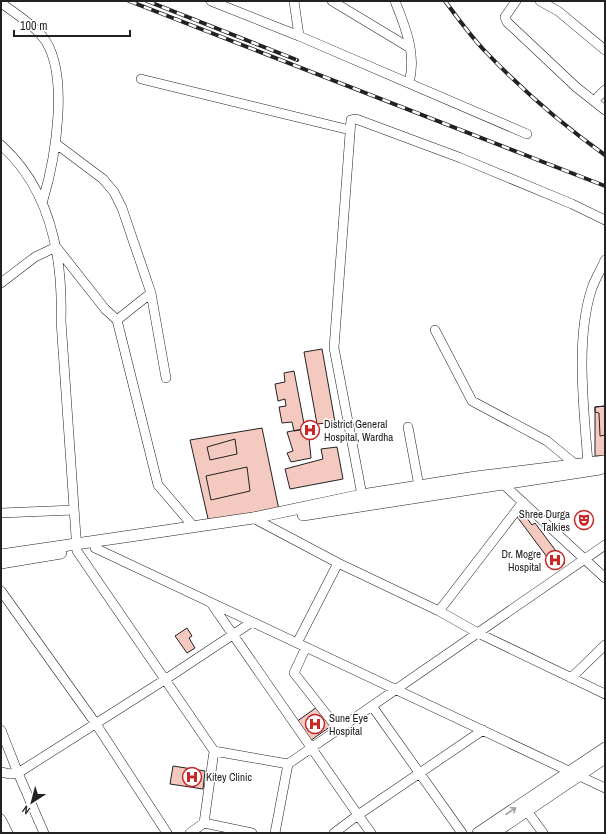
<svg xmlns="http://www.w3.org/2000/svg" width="606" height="834" viewBox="0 0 606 834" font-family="'Archivo Narrow',sans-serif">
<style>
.building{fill:#f3c9c0;stroke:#222}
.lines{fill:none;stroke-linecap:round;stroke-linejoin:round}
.minor-casing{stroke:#222;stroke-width:10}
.major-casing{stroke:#222;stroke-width:12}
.minor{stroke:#fff;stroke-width:9}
.major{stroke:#fff;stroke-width:11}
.rail-casing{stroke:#222;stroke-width:4}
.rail{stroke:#fff;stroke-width:2.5;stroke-dasharray:8;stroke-linecap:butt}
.oneway{stroke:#9c9c9c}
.labels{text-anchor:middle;stroke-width:3;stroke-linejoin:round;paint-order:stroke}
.poi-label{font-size:11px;fill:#222;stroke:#fff;text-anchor:start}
</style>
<rect width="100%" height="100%" fill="#fff"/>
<path class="building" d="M322 349 335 422 317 424 304 352Z
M294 371 305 429 294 431 292 422 282 423 279 407 286 406 285 399 278 401 275 384 285 382 284 373Z
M605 406V456H595V407Z
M605 406V435L600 436 599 413 595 412V407Z
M262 428 279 510 209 523 190 440Z
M308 428 311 458 291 462 287 453 293 451 287 432Z
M235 439 237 454 210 460 207 447Z
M337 447 343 479 290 489 285 469 323 459 321 449Z
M247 467 250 491 211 500 206 476Z
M521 510 532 525 535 523 565 563 556 569 515 514Z
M187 628 192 636 189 638 195 648 187 653 175 636Z
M317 707 331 726 310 741 296 722Z
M173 766 205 771 203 789 170 784Z"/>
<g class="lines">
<g class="minor-casing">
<path id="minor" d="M211 1 299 36 527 134
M294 1 299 36
M332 1 410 48
M395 1C405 26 417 55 409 82
M516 1 505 17 507 22 576 87 605 110
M540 1 558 11 605 50
M1 3C15 13 31 23 42 36 71 71 55 160 43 200
M141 79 350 130
M594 101 605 90
M55 143 103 179 114 192 122 208 151 293 166 378
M1 145C51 190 63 256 61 321L77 551 214 751 288 764
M57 248 105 309 117 320 151 293
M1 283 35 257 56 247
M117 320 158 485 194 527
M435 330 472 401 547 441 575 464
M408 427 419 486
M588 463C584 410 575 338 592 288 595 279 601 270 605 260
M503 484 605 578
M362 495 334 348 351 120 356 119 461 158 572 204 605 220
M1 513 74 510
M253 518 338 563 439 611 478 633 605 694
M95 548 605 788
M1 591 96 724 167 833
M211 603 358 815 334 833
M439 611 523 502
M297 643 338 563
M306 647 294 673 338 729
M571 678 605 645
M372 706 462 833
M1 730 18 773 10 774 1 772
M527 811 543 833
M1 819 8 833
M204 823 252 833
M44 833 18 773 166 679 252 622
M190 833 204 823 214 751
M275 833 288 764 605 545
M371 833 358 815 483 730"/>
</g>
<g class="major-casing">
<path id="major" d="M303 515 600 469
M1 555 253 518 362 495 476 477 605 461
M1 563 61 553
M478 833 605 748
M494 833 605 758"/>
</g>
<use href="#minor" class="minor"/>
<use href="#major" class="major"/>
<g class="rail-casing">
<path id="rail" d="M129 1 605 186
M147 1 297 60
M445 1C457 17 469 34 483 49 520 88 561 124 605 155"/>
</g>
<use href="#rail" class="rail"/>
</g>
<defs><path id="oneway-shaft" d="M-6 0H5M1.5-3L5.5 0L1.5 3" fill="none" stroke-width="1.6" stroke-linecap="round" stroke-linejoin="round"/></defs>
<use class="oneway" href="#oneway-shaft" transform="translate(511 811) rotate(-34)"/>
<defs>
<g id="hospital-ring" transform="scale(1)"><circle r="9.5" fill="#fff" stroke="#c62828" stroke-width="1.5"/><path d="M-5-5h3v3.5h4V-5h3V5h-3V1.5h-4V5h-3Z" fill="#c62828"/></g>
<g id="theatre-ring" transform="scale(1)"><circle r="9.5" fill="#fff" stroke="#c62828" stroke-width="1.5"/><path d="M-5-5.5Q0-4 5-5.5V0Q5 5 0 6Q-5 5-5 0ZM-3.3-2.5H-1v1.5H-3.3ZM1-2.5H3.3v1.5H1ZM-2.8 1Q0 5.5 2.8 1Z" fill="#c62828"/></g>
</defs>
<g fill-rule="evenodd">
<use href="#hospital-ring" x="310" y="430"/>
<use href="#theatre-ring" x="584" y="520"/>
<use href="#hospital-ring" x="555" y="560"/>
<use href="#hospital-ring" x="315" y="724"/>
<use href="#hospital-ring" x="192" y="777"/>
</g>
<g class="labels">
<g class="poi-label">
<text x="324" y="428">District General<tspan x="324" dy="13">Hospital, Wardha</tspan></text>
<text x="570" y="518" text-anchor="end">Shree Durga<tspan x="570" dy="13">Talkies</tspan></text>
<text x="541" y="558" text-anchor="end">Dr. Mogre<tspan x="541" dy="13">Hospital</tspan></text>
<text x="329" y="722">Sune Eye<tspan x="329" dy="13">Hospital</tspan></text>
<text x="206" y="781">Kitey Clinic</text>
</g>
</g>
<rect width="606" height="834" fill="none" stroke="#222222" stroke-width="4"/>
<g transform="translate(32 802) rotate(216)" stroke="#ffffff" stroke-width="3" paint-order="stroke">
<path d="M0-3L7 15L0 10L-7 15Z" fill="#222222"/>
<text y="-6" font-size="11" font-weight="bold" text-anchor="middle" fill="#222222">N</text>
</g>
<path d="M14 30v6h116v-6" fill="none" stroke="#222222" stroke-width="2"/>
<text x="20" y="30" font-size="12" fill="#222222" stroke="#ffffff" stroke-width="3" paint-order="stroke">100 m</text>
</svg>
